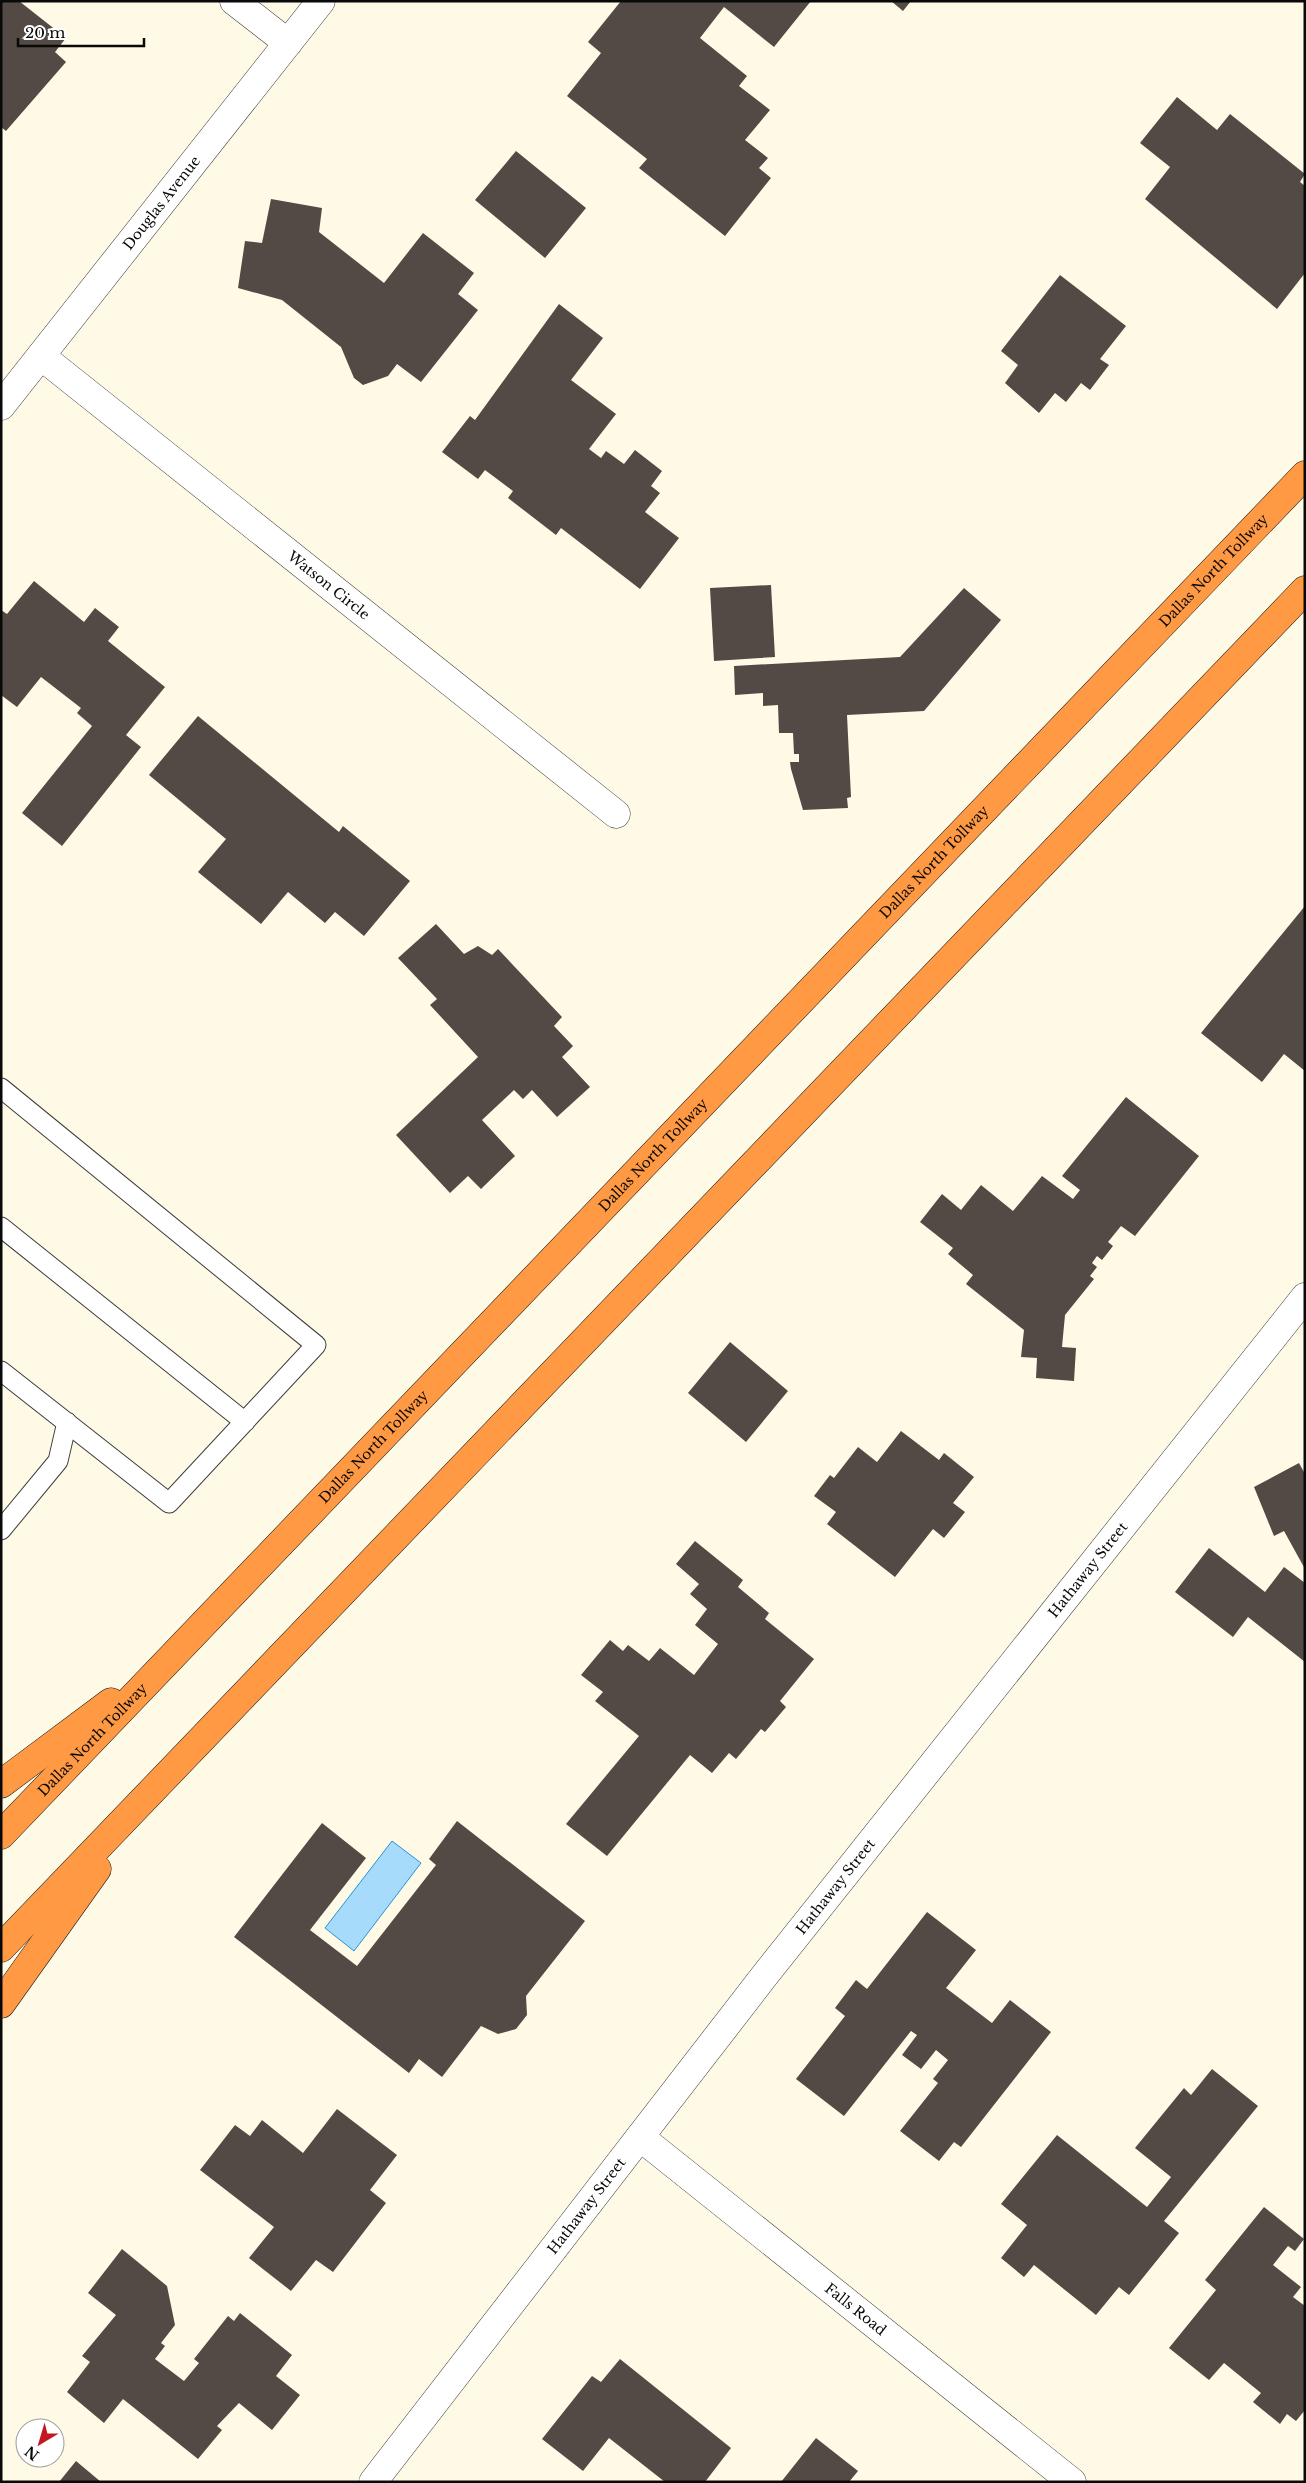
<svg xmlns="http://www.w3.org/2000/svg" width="1306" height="2483" viewBox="0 0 1306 2483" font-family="'Libre Baskerville',serif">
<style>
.water{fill:#a6dbfb;stroke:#2792d8}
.building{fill:#534a45}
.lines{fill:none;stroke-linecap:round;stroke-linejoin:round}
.service-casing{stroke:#3c3c3c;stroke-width:21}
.minor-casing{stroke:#3c3c3c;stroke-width:29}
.tertiary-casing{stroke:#3c3c3c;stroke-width:29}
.motorway-casing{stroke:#1a1a1a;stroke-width:29}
.service{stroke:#fff;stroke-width:19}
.minor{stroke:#fff;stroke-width:28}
.tertiary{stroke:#fff;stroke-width:28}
.motorway{stroke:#f94;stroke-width:28}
.labels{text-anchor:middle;stroke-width:5;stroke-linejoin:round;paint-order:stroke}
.street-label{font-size:14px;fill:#090909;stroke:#fff}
</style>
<rect width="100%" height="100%" fill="#fffae6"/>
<path class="water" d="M392 1841 421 1863 354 1951 325 1928Z"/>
<path class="building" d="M1 1H19L66 38 55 52 66 62 6 131 1 127Z
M621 1H811L774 47 724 7 700 38 747 76 739 86 770 110 745 140 768 158 759 168 771 178 725 236 639 168 647 159 567 96 601 53 588 42Z
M891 1H911L903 11Z
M1177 97 1217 130 1230 114 1305 174 1300 182 1305 186V273L1277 309 1145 199 1170 167 1140 143Z
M516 151 586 208 545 258 475 200Z
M271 199 322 208 319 232 384 283 423 233 474 273 458 294 478 310 421 382 397 364 388 376 363 385 354 378 341 347 282 300 238 288 245 241 262 243Z
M1060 275 1126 326 1100 359 1109 365 1090 390 1081 383 1066 402 1055 393 1039 413 1005 383 1018 365 1001 351Z
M559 304 603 338 571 380 616 414 589 449 601 458 606 451 624 464 635 450 662 471 651 486 660 493 645 512 679 538 640 589 561 528 556 535 508 498 513 491 485 470 478 479 442 452 470 416 475 420Z
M34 581 84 622 95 608 119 627 108 641 165 687 126 735 141 747 62 846 22 813 92 726 77 713 81 708 41 677 17 707 1 695V610L7 614Z
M771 585 775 657 714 661 710 588Z
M964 588 1001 620 924 711 847 715 851 797 847 798 848 808 803 810 791 769 790 762H799V754H794L793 733H779L778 705 763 706V693L735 695 734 666 900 657Z
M198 716 339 832 343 826 410 881 364 936 335 912 325 923 288 892 261 924 198 872 226 839 149 775Z
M1305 906V1071L1284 1054 1262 1082 1201 1033Z
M436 924 464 954 478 946 492 955 498 949 562 1017 554 1026 573 1046 562 1057 590 1087 557 1117 532 1090 523 1099 514 1090 482 1120 515 1156 481 1189 468 1176 450 1193 396 1135 478 1057 430 1005 437 999 398 958Z
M1126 1097 1199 1156 1135 1236 1121 1226 1108 1242 1113 1246 1102 1260 1097 1256 1092 1263 1097 1267 1090 1276 1094 1279 1065 1315 1062 1347 1076 1348 1074 1381 1036 1378 1037 1358 1021 1357 1024 1330 966 1284 973 1275 948 1254 953 1248 920 1222 942 1194 961 1210 981 1185 1013 1211 1042 1176 1073 1199 1080 1190 1062 1176Z
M730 1342 788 1391 746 1442 688 1393Z
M901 1431 939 1460 944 1453 974 1477 953 1503 965 1512 944 1538 933 1529 895 1577 827 1524 836 1512 814 1496 830 1475 834 1478 858 1447 877 1462Z
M1299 1463 1305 1474V1569L1284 1531 1274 1536 1254 1487Z
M695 1541 743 1580 738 1587 769 1613 765 1619 814 1659 780 1701 786 1707 765 1732 761 1729 736 1759 729 1753 712 1773 690 1755 607 1856 566 1824 639 1736 595 1701 603 1692 581 1675 610 1640 623 1651 628 1645 649 1661 660 1648 694 1675 718 1644 695 1625 707 1609 690 1594 699 1584 676 1564Z
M1209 1548 1265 1592 1284 1567 1305 1583V1662L1248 1617 1233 1637 1175 1592Z
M457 1821 585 1921 526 1996 527 2015 516 2029 498 2034 481 2026 442 2077 419 2059 409 2073 234 1937 322 1823 366 1858 310 1930 357 1966 436 1865 429 1859Z
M927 1912 976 1950 946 1988 992 2023 1010 2000 1051 2032 961 2147 954 2142 939 2161 900 2131 938 2083 933 2079 948 2060 936 2050 921 2069 902 2055 917 2035 911 2031 844 2116 796 2079 845 2016 835 2008 856 1980 867 1989Z
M1212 2069 1258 2106 1164 2221 1179 2233 1129 2295 1119 2287 1096 2315 1034 2265 1024 2277 1001 2258 1027 2225 1001 2204 1057 2135 1147 2207 1171 2177 1135 2148 1184 2088 1191 2095Z
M337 2109 397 2155 370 2190 386 2203 333 2272 316 2260 291 2291 249 2258 274 2227 200 2170 235 2125 250 2136 262 2120 303 2153Z
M1264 2207 1304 2239 1295 2251 1288 2246 1273 2265 1301 2287 1293 2297 1305 2306V2410L1296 2421 1287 2414 1280 2424 1253 2402 1261 2393 1224 2363 1209 2380 1169 2348 1216 2290 1205 2280Z
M122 2249 167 2286 175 2325 161 2343 165 2346 155 2359 184 2381 199 2363 194 2359 228 2316 234 2321 240 2313 292 2355 276 2376 300 2395 272 2430 239 2403 217 2426 222 2430 198 2459 123 2399 104 2423 67 2392 90 2362 82 2356 116 2315 88 2293Z
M620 2359 731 2448 705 2482H665L609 2438 583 2471 542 2439 592 2376 601 2382Z
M816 2438 858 2471 849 2482H781Z
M76 2461 101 2482H59Z"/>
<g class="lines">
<g class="service-casing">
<path id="service" d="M1 1088 316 1345 169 1503 1 1371
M1 1227 245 1422
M1 1530 58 1461 67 1422"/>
</g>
<g class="minor-casing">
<g id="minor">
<path d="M234 1 288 43"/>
<path id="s1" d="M41 356 616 814"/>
<path id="s2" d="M640 2137 1072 2482"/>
<path id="s3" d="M373 2482 765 1975 1305 1297"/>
</g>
</g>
<g class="tertiary-casing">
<g id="tertiary">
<path id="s4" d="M1 406 321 1"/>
</g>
</g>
<g class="motorway-casing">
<g id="motorway">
<path d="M1 1784 111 1702"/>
<path id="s5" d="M1 1835 1305 475"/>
<path d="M1 1948 1305 590"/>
<path d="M1 2004 97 1869"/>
</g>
</g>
<use href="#service" class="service"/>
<use href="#minor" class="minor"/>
<use href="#tertiary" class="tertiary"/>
<use href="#motorway" class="motorway"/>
</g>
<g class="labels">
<g class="street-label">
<text dy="5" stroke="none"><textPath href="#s4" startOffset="259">Douglas Avenue</textPath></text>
<text dy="5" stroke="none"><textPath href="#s5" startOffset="1752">Dallas North Tollway</textPath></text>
<text dy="5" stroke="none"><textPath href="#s1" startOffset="368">Watson Circle</textPath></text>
<text dy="5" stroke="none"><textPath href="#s5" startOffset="1348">Dallas North Tollway</textPath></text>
<text dy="5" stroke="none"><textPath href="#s5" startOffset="942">Dallas North Tollway</textPath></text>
<text dy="5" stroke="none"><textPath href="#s5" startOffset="538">Dallas North Tollway</textPath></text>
<text dy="5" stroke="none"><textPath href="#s3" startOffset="1159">Hathaway Street</textPath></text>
<text dy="5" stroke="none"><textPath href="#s5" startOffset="132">Dallas North Tollway</textPath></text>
<text dy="5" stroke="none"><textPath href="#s3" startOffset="754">Hathaway Street</textPath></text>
<text dy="5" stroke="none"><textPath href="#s3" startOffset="349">Hathaway Street</textPath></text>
<text dy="5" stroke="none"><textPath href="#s2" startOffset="276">Falls Road</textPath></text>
</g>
</g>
<rect width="1306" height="2483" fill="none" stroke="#090909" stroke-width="5"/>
<g transform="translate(40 2443) rotate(218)"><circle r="24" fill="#ffffff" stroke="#9d9d9d"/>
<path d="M0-4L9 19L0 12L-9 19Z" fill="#c31820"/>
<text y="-8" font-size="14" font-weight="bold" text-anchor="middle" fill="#090909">N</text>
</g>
<path d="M18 38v8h126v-8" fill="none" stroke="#090909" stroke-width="2.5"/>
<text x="25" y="38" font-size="15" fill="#090909" stroke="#ffffff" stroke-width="4" paint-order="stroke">20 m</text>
</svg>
